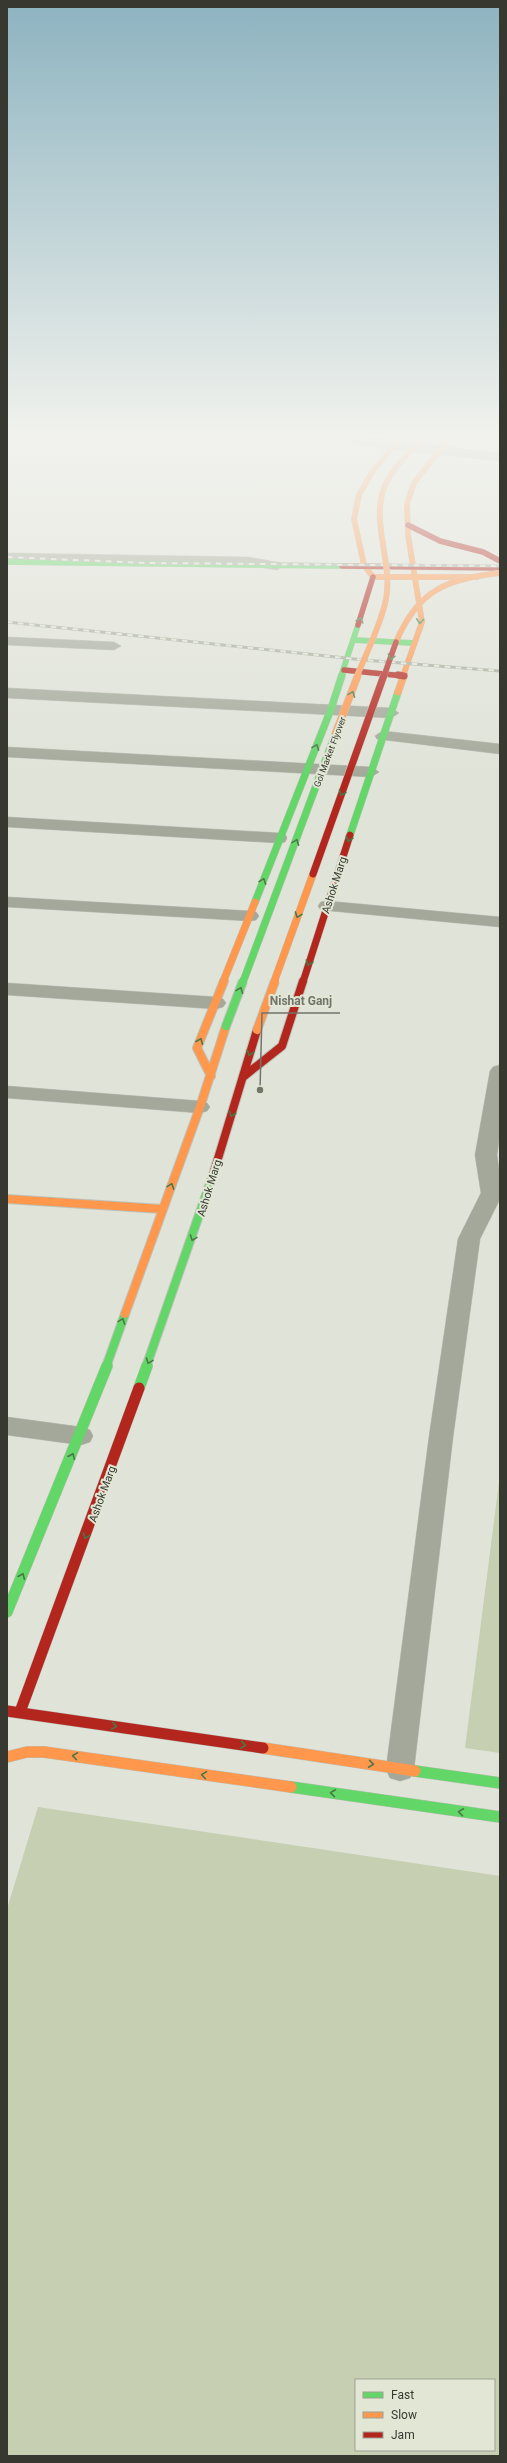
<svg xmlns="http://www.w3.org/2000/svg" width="507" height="2463" viewBox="0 0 507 2463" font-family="Roboto,sans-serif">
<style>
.green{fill:#c6cfb1;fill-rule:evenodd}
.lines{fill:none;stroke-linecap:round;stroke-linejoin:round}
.street-casing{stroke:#bdc0b7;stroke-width:1}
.fast-far3-casing{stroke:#bdc0b7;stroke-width:6}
.fast-far2-casing{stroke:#bdc0b7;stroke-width:8}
.fast-far1-casing{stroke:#bdc0b7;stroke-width:10}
.fast-casing{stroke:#bdc0b7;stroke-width:12}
.slow-far3-casing{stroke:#bdc0b7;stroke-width:6}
.slow-far2-casing{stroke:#bdc0b7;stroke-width:8}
.slow-far1-casing{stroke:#bdc0b7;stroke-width:10}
.slow-casing{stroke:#bdc0b7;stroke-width:12}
.jam-far3-casing{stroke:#bdc0b7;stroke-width:6}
.jam-far2-casing{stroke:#bdc0b7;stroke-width:8}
.jam-far1-casing{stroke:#bdc0b7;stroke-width:10}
.jam-casing{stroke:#bdc0b7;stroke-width:12}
.street{fill:#a4a89a;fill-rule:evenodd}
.fast-far3{stroke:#63d668;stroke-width:5.5}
.fast-far2{stroke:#63d668;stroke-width:7}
.fast-far1{stroke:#63d668;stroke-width:8}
.fast{stroke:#63d668;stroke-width:11}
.slow-far3{stroke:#ff974d;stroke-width:5.5}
.slow-far2{stroke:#ff974d;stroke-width:7}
.slow-far1{stroke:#ff974d;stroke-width:8}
.slow{stroke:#ff974d;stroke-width:11}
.jam-far3{stroke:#b3261e;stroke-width:5.5}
.jam-far2{stroke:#b3261e;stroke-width:7}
.jam-far1{stroke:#b3261e;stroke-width:8}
.jam{stroke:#b3261e;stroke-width:11}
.rail-casing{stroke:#a8aba0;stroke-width:3}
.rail{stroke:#e1e7d4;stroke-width:2;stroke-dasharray:5.5;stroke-linecap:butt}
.fast-bridge-far1-casing{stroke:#bdc0b7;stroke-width:8;stroke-linecap:butt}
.fast-bridge-casing{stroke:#bdc0b7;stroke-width:10;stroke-linecap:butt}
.slow-bridge-far2-casing{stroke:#bdc0b7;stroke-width:6;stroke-linecap:butt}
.slow-bridge-far1-casing{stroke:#bdc0b7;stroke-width:8;stroke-linecap:butt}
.slow-bridge-casing{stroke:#bdc0b7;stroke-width:10;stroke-linecap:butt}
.jam-bridge-far1-casing{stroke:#bdc0b7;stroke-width:6;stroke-linecap:butt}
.jam-bridge-casing{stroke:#bdc0b7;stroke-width:8;stroke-linecap:butt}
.fast-bridge-far1{stroke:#63d668;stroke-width:7}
.fast-bridge{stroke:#63d668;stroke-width:8}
.slow-bridge-far2{stroke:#ff974d;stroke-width:5.5}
.slow-bridge-far1{stroke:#ff974d;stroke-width:7}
.slow-bridge{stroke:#ff974d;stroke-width:8}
.jam-bridge-far1{stroke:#b3261e;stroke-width:5.5}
.jam-bridge{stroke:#b3261e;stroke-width:7}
.oneway{stroke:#497847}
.labels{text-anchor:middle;stroke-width:4;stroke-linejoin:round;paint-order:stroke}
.far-street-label{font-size:9px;fill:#373931;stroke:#e1e7d4}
.street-label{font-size:11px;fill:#373931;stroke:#e1e7d4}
.leader{fill:none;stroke:#72746b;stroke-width:1.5}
.callout-dot{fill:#72746b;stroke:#e1e7d4;stroke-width:1.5}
.callout-label{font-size:12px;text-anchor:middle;font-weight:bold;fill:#72746b;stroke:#e1e7d4;stroke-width:4;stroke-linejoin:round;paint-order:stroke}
</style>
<rect width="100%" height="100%" fill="#e0e3d8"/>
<path class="green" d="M500 1474V1753L465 1748Z
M38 1807 500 1876V2456H7V1909ZM356 2380H494V2450H356Z"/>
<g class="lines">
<g class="street-casing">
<path id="street" d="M302 433H335L500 453V461L395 450 308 437Z
M7 553 248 557 282 563 284 566 277 570 248 565 7 561Z
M7 637 114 642 121 646 114 650 7 645Z
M7 688 391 708 399 713 391 718 7 698Z
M383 731 500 744V754L377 739 375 736Z
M7 747 371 767 379 772 371 777 7 757Z
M7 817 279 833 285 834 287 838 285 842 279 843 7 827Z
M7 897 250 911 256 912 259 916 256 920 250 921 7 907Z
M327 901 500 917V927L321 910 318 906 321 902Z
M7 983 216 997 223 999 226 1003 223 1007 216 1009 7 995Z
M500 1065V1133L497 1155 500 1176V1199L480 1239 453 1437 414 1769 410 1778 400 1781 390 1778 386 1769 429 1437 458 1239 481 1193 475 1155 490 1071 493 1067Z
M7 1086 200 1101 207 1103 210 1107 207 1111 200 1113 7 1098Z
M7 1417 81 1427 90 1430 93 1436 90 1442 81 1445 7 1435Z"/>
</g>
<g class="fast-far3-casing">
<path id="fast-far3" d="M7 562 342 566
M353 640 414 643
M341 676 358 625"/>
</g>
<g class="fast-far2-casing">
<path id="fast-far2" d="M350 835 398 692
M255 902 331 709 342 675"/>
</g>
<g class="fast-far1-casing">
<path id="fast-far1" d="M106 1367 125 1314
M146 1367 213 1175"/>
</g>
<g class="fast-casing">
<path id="fast" d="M139 1388 147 1366
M7 1612 107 1366
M415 1771 500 1783
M291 1787 500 1817"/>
</g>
<g class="slow-far3-casing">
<path id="slow-far3" d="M373 577 364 565 354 519 359 495 372 472 405 433
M373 577H477
M403 676 422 622 408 535 407 504 414 483 453 433"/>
</g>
<g class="slow-far2-casing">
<path id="slow-far2" d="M398 692 404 675
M223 982 255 902"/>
</g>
<g class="slow-far1-casing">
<path id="slow-far1" d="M211 1076 197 1048 224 981
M7 1199 162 1209
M125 1314 200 1107 226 1026"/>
</g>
<g class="slow-casing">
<path id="slow" d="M263 1748 415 1771
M7 1757 27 1752H44L291 1787"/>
</g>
<g class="jam-far3-casing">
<path id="jam-far3" d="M408 525 440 541 483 552 500 561
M342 566 500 568
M358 625 373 577
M344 670 404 676"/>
</g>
<g class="jam-far2-casing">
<path id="jam-far2" d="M398 675 404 676
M303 982 350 835"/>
</g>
<g class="jam-far1-casing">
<path id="jam-far1" d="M243 1077 282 1046 303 981
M213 1175 257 1030"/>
</g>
<g class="jam-casing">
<path id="jam" d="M7 1711 263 1748
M20 1712 139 1388"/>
</g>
<use href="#street" class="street"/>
<use href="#fast-far3" class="fast-far3"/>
<use href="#fast-far2" class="fast-far2"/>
<use href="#fast-far1" class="fast-far1"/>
<use href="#fast" class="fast"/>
<use href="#slow-far3" class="slow-far3"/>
<use href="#slow-far2" class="slow-far2"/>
<use href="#slow-far1" class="slow-far1"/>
<use href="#slow" class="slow"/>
<use href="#jam-far3" class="jam-far3"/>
<use href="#jam-far2" class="jam-far2"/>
<use href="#jam-far1" class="jam-far1"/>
<use href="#jam" class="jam"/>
<g class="rail-casing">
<path id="rail" d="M7 557 144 563 500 566
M7 622 364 660 500 671"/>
</g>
<use href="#rail" class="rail"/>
<g class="fast-bridge-far1-casing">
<path id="fast-bridge-far1" d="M243 982 335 735"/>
</g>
<g class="fast-bridge-casing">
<path id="fast-bridge" d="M226 1026 243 981"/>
</g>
<g class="slow-bridge-far2-casing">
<path id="slow-bridge-far2" d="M396 642C418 590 446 579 500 573
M357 676C366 654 382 622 386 599 393 562 371 524 384 488 392 467 413 449 427 433"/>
</g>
<g class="slow-bridge-far1-casing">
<path id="slow-bridge-far1" d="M335 735 358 675
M274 982 313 874"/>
</g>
<g class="slow-bridge-casing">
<path id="slow-bridge" d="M257 1030 275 981"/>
</g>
<g class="jam-bridge-far1-casing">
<path id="jam-bridge-far1" d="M384 676 396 642"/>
</g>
<g class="jam-bridge-casing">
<path id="jam-bridge" d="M313 874 384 675"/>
</g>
<use href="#fast-bridge-far1" class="fast-bridge-far1"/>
<use href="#fast-bridge" class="fast-bridge"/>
<use href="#slow-bridge-far2" class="slow-bridge-far2"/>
<use href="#slow-bridge-far1" class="slow-bridge-far1"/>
<use href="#slow-bridge" class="slow-bridge"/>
<use href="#jam-bridge-far1" class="jam-bridge-far1"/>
<use href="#jam-bridge" class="jam-bridge"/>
</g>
<defs><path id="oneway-chevron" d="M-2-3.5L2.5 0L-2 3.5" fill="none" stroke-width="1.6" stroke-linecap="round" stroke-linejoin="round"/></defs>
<g class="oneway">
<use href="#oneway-chevron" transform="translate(360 620) rotate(-73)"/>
<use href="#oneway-chevron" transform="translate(420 621) rotate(94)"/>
<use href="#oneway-chevron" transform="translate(391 657) rotate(110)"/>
<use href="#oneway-chevron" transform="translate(352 694) rotate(-69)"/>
<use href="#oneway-chevron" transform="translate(316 747) rotate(-69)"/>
<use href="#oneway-chevron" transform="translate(342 793) rotate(110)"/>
<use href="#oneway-chevron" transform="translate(349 839) rotate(108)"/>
<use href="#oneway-chevron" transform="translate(296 842) rotate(-69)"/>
<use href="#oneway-chevron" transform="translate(263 881) rotate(-69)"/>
<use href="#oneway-chevron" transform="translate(298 915) rotate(110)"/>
<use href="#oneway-chevron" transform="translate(309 963) rotate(108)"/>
<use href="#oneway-chevron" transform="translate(240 990) rotate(-69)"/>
<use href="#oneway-chevron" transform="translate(200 1041) rotate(-68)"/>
<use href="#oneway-chevron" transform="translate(250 1053) rotate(107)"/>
<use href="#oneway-chevron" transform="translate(232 1114) rotate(107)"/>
<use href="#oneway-chevron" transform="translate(171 1186) rotate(-70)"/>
<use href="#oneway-chevron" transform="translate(193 1238) rotate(110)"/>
<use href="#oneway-chevron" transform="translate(122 1321) rotate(-70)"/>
<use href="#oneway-chevron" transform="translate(149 1361) rotate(110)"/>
<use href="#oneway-chevron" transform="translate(72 1456) rotate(-67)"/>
<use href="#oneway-chevron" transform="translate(86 1536) rotate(111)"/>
<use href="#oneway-chevron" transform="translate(22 1576) rotate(-67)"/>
<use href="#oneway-chevron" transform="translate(114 1726) rotate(8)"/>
<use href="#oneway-chevron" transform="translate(243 1745) rotate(8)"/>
<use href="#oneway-chevron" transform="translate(75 1756) rotate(-172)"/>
<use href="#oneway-chevron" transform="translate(371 1764) rotate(8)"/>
<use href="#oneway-chevron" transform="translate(204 1775) rotate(-172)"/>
<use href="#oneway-chevron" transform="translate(333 1793) rotate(-172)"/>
<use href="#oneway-chevron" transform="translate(461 1812) rotate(-172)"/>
</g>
<linearGradient id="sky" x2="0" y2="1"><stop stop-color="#8db3c0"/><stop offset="0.56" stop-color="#f1f2ed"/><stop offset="1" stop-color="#f1f2ed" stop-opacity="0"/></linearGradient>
<rect width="507" height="778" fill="url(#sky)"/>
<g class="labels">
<g class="far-street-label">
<text transform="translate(330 752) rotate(-69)" y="3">Gol Market Flyover</text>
</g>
<g class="street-label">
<text transform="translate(334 885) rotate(-72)" y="4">Ashok Marg</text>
<text transform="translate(209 1188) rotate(-73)" y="4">Ashok Marg</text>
<text transform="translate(102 1494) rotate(-70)" y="4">Ashok Marg</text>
</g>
</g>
<path class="leader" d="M260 1090L262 1013H340"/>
<circle class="callout-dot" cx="260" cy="1090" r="4"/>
<g class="callout-label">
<text x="301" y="1005">Nishat Ganj</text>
</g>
<rect width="507" height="2463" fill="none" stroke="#373931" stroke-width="16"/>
<rect x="355" y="2379" width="140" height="72" fill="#e1e7d4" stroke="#9da193"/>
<rect x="363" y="2392" width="20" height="6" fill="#63d668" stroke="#9da193"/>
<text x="391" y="2399" font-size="12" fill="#373931">Fast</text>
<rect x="363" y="2412" width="20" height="6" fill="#ff974d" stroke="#9da193"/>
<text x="391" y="2419" font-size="12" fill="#373931">Slow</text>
<rect x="363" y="2432" width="20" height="6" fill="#b3261e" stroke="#9da193"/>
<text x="391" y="2439" font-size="12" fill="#373931">Jam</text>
</svg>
